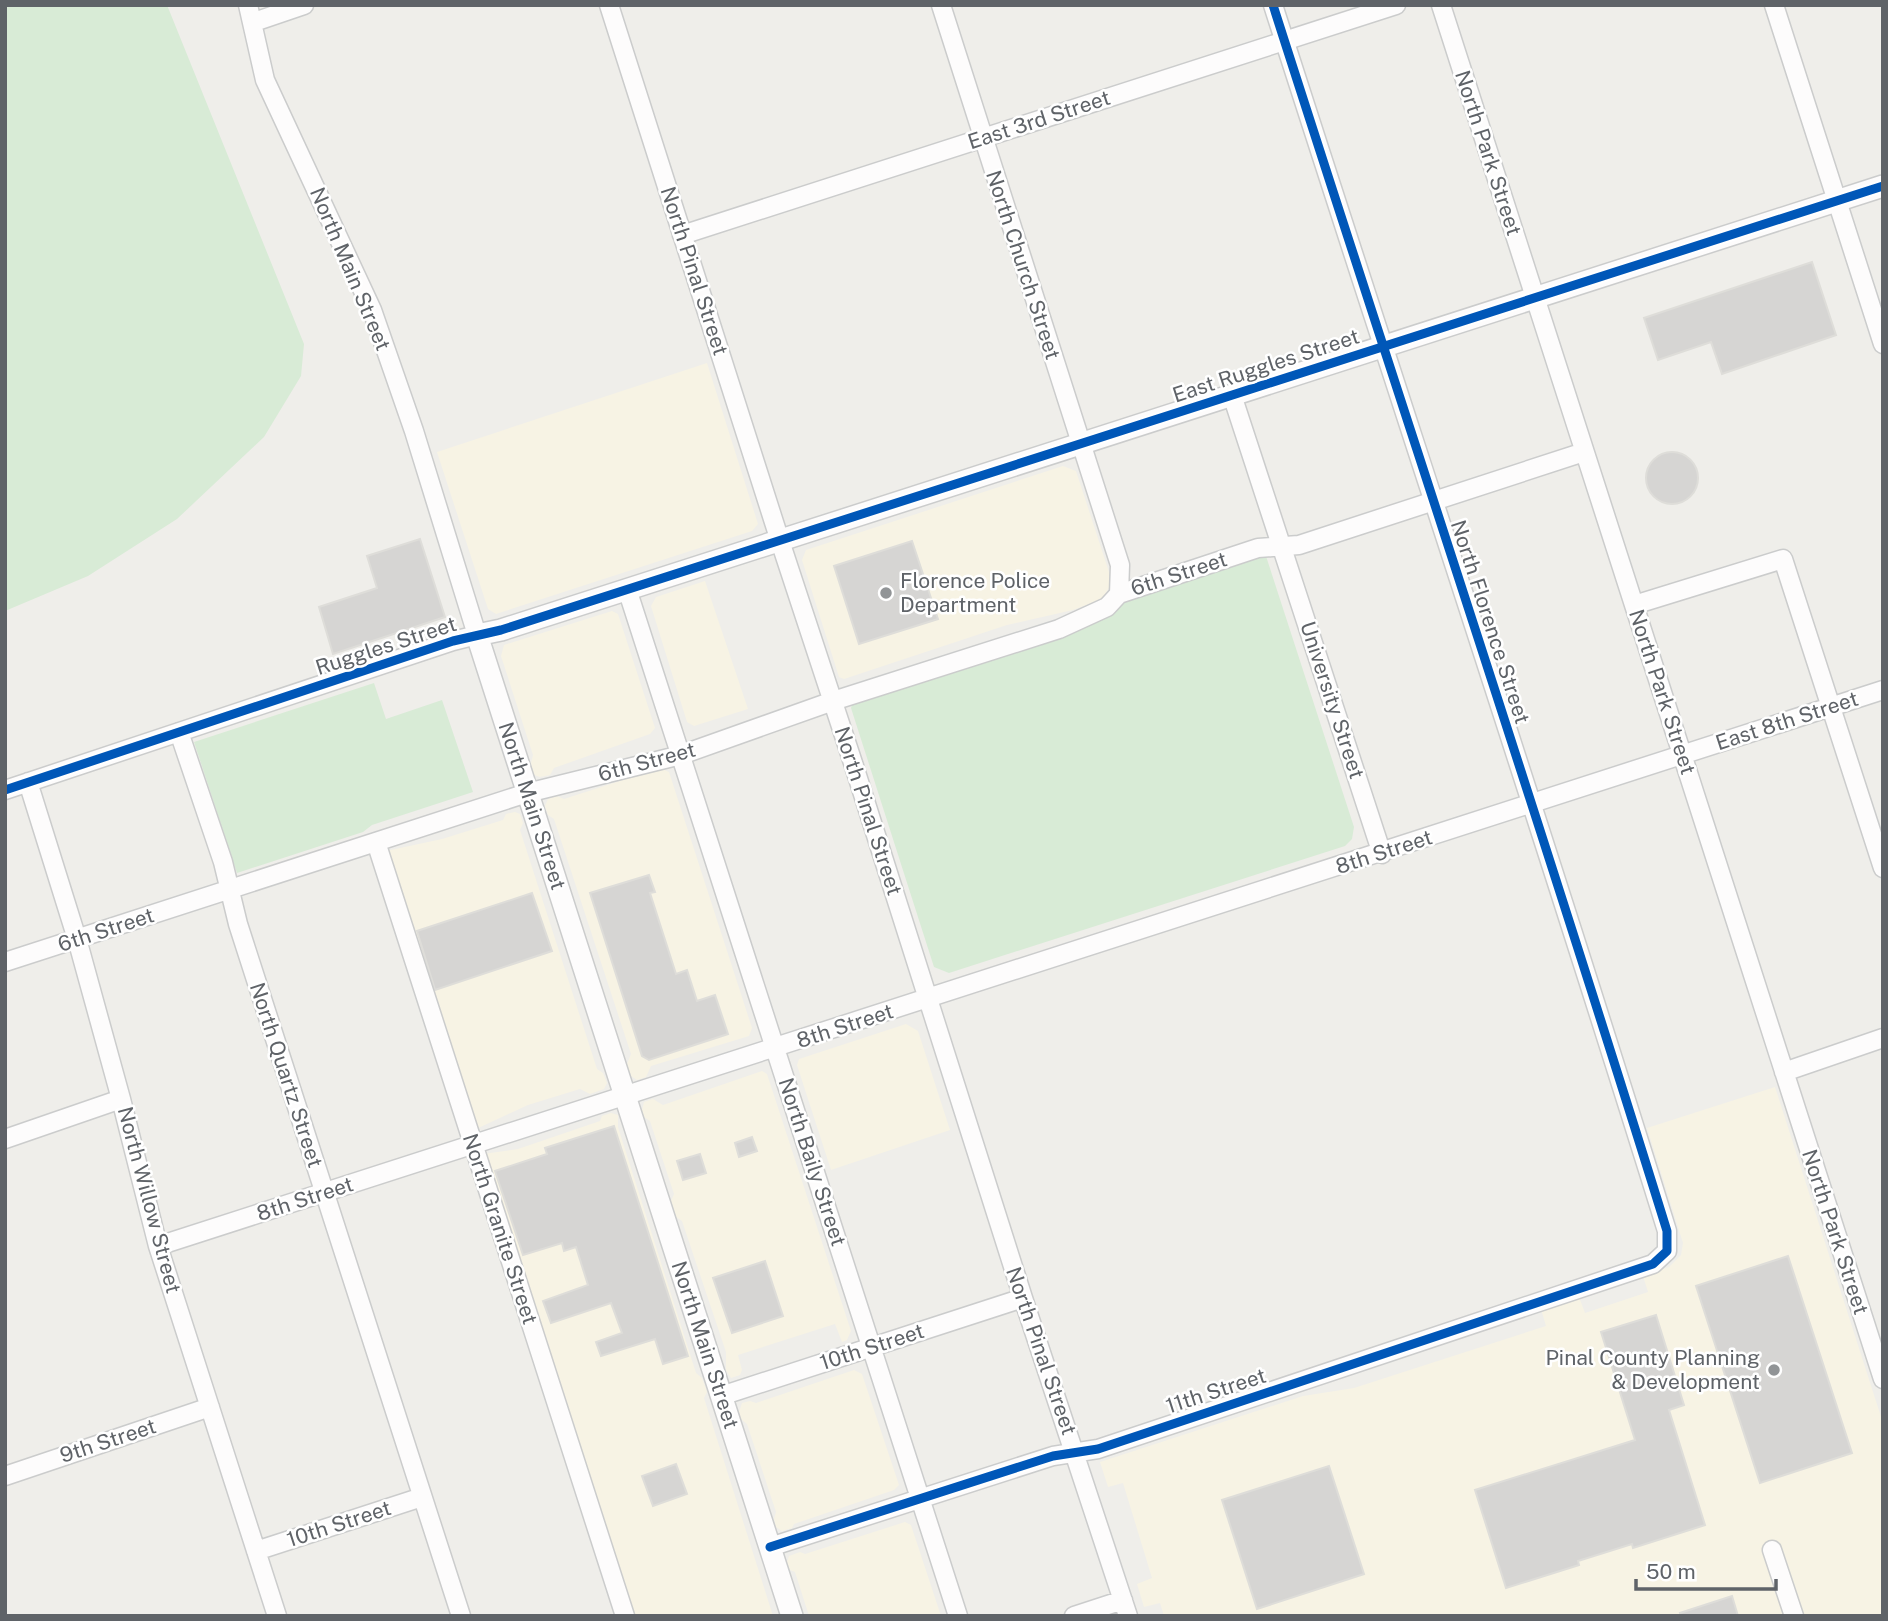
<svg xmlns="http://www.w3.org/2000/svg" width="1888" height="1621" viewBox="0 0 1888 1621" font-family="'Public Sans',sans-serif">
<style>
.commercial{fill:#f7f3e4}
.green{fill:#d8ebd6}
.building{fill:#d6d5d3;stroke:#deddd9;stroke-width:2}
.lines{fill:none;stroke-linecap:round;stroke-linejoin:round}
.minor-casing{stroke:#cbcccc;stroke-width:21}
.tertiary-casing{stroke:#cbcccc;stroke-width:24}
.minor{stroke:#fdfcfc;stroke-width:18}
.tertiary{stroke:#fdfcfc;stroke-width:21}
.cycleway-casing{stroke:#fff;stroke-width:13}
.cycleway{stroke:#0057b8;stroke-width:9}
.poi-dot{fill:#919496;stroke:#fff;stroke-width:2.5}
.labels{text-anchor:middle;stroke-width:5;stroke-linejoin:round;paint-order:stroke}
.street-label{font-size:21px;fill:#5f6368;stroke:#fff}
.poi-label{font-size:21px;fill:#5f6368;stroke:#fff;text-anchor:start}
</style>
<rect width="100%" height="100%" fill="#efeeea"/>
<path class="commercial" d="M707 363 758 524 752 531 496 614 488 609 437 452Z
M1063 466 1076 471 1109 572 1110 586 1102 599 1073 610 1007 625 844 679 839 677 802 560 806 550Z
M705 581 748 709 694 726 687 722 651 606 656 597Z
M612 611 618 614 655 728 650 734 554 768 550 775 540 777 534 775 531 763 533 755 501 656 504 645Z
M660 768 669 772 752 1028 749 1036 651 1066 646 1077 637 1080 631 1076 627 1064 631 1054 554 819 548 815 545 806 548 799 557 796 564 799Z
M515 812 520 814 523 823 520 830 597 1069 603 1073 607 1083 604 1089 590 1094 580 1089 528 1105 474 1130 386 851 442 839 503 820 506 814Z
M906 1024 918 1031 950 1130 831 1170 797 1065 799 1059Z
M762 1071 767 1074 851 1331 847 1340 842 1342 835 1324 738 1355 742 1370 740 1375 731 1378 726 1370V1352L682 1221 676 1217 671 1201 674 1194 650 1121 644 1117 642 1110 644 1102 653 1099 663 1105Z
M1775 1087 1883 1423V1616H1164L1160 1603 1144 1607 1137 1584 1152 1578 1123 1483 1108 1487 1100 1462 1303 1396 1354 1388 1546 1326 1541 1309 1579 1297 1585 1313 1648 1292 1643 1276 1669 1267 1681 1255 1683 1243 1647 1128Z
M611 1113 618 1115V1127L696 1373 702 1378 707 1392 704 1398 773 1616H631L483 1154 518 1149 600 1121 602 1116Z
M854 1370 862 1374 899 1485 894 1490 794 1524 792 1528 782 1531 776 1527 774 1519 776 1512 747 1424 741 1419 739 1412 742 1403 750 1401 756 1403Z
M905 1522 911 1525 941 1616H809L795 1572 790 1570 787 1562 789 1556 800 1552 805 1554Z"/>
<path class="green" d="M5 5H167L304 344 301 376 264 437 177 519 88 576 5 611Z
M1265 553 1354 827 1352 839 1345 846 949 973 934 967 851 708 854 698 1122 601Z
M374 683 386 719 442 700 473 792 372 825 363 832 237 873 194 742Z"/>
<path class="building" d="M1812 262 1836 335 1722 374 1711 342 1658 360 1644 318Z
M1646 478a26 26 0 1 1 52 0a26 26 0 1 1-52 0Z
M420 539 445 617 333 654 319 607 377 588 367 556Z
M912 541 938 619 859 644 834 566Z
M649 875 655 892 650 893 676 974 687 970 697 1001 715 995 728 1034 649 1060 642 1056 590 893Z
M532 893 552 951 435 990 417 931Z
M614 1126 688 1356 663 1364 655 1339 601 1356 596 1342 622 1333 611 1303 551 1323 543 1301 588 1285 576 1247 564 1251 562 1243 523 1255 495 1171 547 1154 545 1148Z
M752 1137 757 1151 739 1157 735 1143Z
M700 1154 706 1173 683 1180 677 1161Z
M1788 1256 1852 1453 1760 1483 1696 1286Z
M765 1261 783 1316 732 1333 713 1278Z
M1656 1315 1684 1405 1669 1410 1705 1525 1633 1548 1632 1544 1578 1561 1579 1565 1506 1588 1475 1490 1635 1440 1601 1332Z
M676 1464 687 1494 653 1506 642 1476Z
M1329 1466 1364 1574 1257 1609 1222 1500Z
M1732 1596 1738 1616H1681L1680 1613Z"/>
<g class="lines">
<g class="minor-casing">
<path id="minor" d="M609 5 780 541 855 769 1023 1298 1128 1616
M941 5 1120 565 1119 594
M1441 5 1883 1379
M1774 5 1883 344
M254 22 304 5
M682 235 1396 5
M1232 395 1382 854
M627 589 958 1616
M1634 605 1783 559 1883 868
M179 732 223 862 238 924 461 1616
M28 782 77 939 121 1099 158 1246 277 1616
M5 790 453 641 477 635 414 431 372 310 265 80 248 5
M376 842 625 1616
M5 962 527 793 681 755 833 701 1059 629 1107 607 1119 594 1258 548 1299 545 1584 452
M1784 1072 1883 1038
M5 1139 121 1099
M158 1246 1883 690
M721 1396 1023 1298
M5 1476 210 1407
M770 1547 1053 1456 1098 1449 1653 1264 1667 1251V1231C1540 821 1404 414 1273 5
M1772 1550 1794 1616
M256 1551 422 1497
M1074 1616 1123 1600"/>
</g>
<g class="tertiary-casing">
<path id="tertiary" d="M792 1616 477 635 501 630 1883 186"/>
</g>
<use href="#minor" class="minor"/>
<use href="#tertiary" class="tertiary"/>
<g class="cycleway-casing">
<path id="cycleway" d="M5 790 453 641 501 630 1883 186
M770 1547 1053 1456 1098 1449 1653 1264 1667 1251V1231C1540 821 1404 414 1273 5"/>
</g>
<use href="#cycleway" class="cycleway"/>
</g>
<g class="poi-dot">
<circle cx="886" cy="593" r="7"/>
<circle cx="1774" cy="1370" r="7"/>
</g>
<g class="labels">
<g class="street-label">
<text transform="translate(1039 120) rotate(-18)" y="7">East 3rd Street</text>
<text transform="translate(1488 153) rotate(72)" y="7">North Park Street</text>
<text transform="translate(1023 265) rotate(72)" y="7">North Church Street</text>
<text transform="translate(350 269) rotate(67)" y="7">North Main Street</text>
<text transform="translate(694 271) rotate(72)" y="7">North Pinal Street</text>
<text transform="translate(1266 366) rotate(-18)" y="7">East Ruggles Street</text>
<text transform="translate(1179 574) rotate(-18)" y="7">6th Street</text>
<text transform="translate(1490 622) rotate(72)" y="7">North Florence Street</text>
<text transform="translate(386 646) rotate(-18)" y="7">Ruggles Street</text>
<text transform="translate(1662 692) rotate(72)" y="7">North Park Street</text>
<text transform="translate(1332 700) rotate(72)" y="7">University Street</text>
<text transform="translate(1787 721) rotate(-18)" y="7">East 8th Street</text>
<text transform="translate(647 762) rotate(-15)" y="7">6th Street</text>
<text transform="translate(532 806) rotate(72)" y="7">North Main Street</text>
<text transform="translate(868 811) rotate(72)" y="7">North Pinal Street</text>
<text transform="translate(1384 852) rotate(-18)" y="7">8th Street</text>
<text transform="translate(106 930) rotate(-18)" y="7">6th Street</text>
<text transform="translate(845 1026) rotate(-18)" y="7">8th Street</text>
<text transform="translate(286 1075) rotate(72)" y="7">North Quartz Street</text>
<text transform="translate(812 1162) rotate(72)" y="7">North Baily Street</text>
<text transform="translate(305 1199) rotate(-18)" y="7">8th Street</text>
<text transform="translate(149 1200) rotate(75)" y="7">North Willow Street</text>
<text transform="translate(500 1229) rotate(72)" y="7">North Granite Street</text>
<text transform="translate(1835 1232) rotate(72)" y="7">North Park Street</text>
<text transform="translate(705 1345) rotate(72)" y="7">North Main Street</text>
<text transform="translate(872 1347) rotate(-18)" y="7">10th Street</text>
<text transform="translate(1041 1351) rotate(71)" y="7">North Pinal Street</text>
<text transform="translate(1216 1391) rotate(-18)" y="7">11th Street</text>
<text transform="translate(108 1441) rotate(-18)" y="7">9th Street</text>
<text transform="translate(339 1524) rotate(-18)" y="7">10th Street</text>
</g>
<g class="poi-label">
<text x="900" y="588">Florence Police<tspan x="900" dy="24">Department</tspan></text>
<text x="1760" y="1365" text-anchor="end">Pinal County Planning<tspan x="1760" dy="24">&amp; Development</tspan></text>
</g>
</g>
<rect width="1888" height="1621" fill="none" stroke="#5f6368" stroke-width="14"/>
<path d="M1636 1579v10h140v-10" fill="none" stroke="#5f6368" stroke-width="3.5"/>
<text x="1646" y="1579" font-size="21" fill="#5f6368" stroke="#ffffff" stroke-width="5" paint-order="stroke">50 m</text>
</svg>
